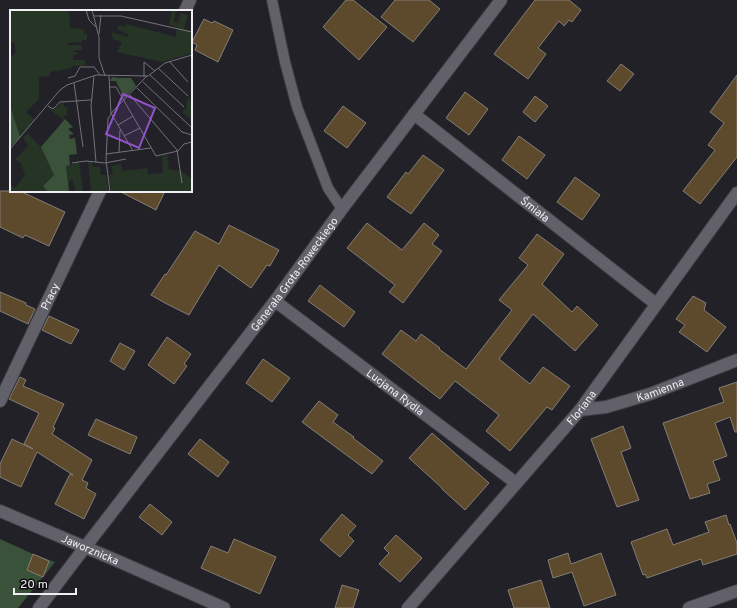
<svg xmlns="http://www.w3.org/2000/svg" width="737" height="608" viewBox="0 0 737 608" font-family="Overpass,sans-serif">
<style>
.forest{fill:#395239}
.building{fill:#5d4a2d;stroke:#847e76}
.lines{fill:none;stroke-linecap:round;stroke-linejoin:round}
.lane-casing{stroke:#3e3c43;stroke-width:12}
.street-casing{stroke:#3e3c43;stroke-width:14}
.secondary-casing{stroke:#3e3c43;stroke-width:14}
.lane{stroke:#626069;stroke-width:10}
.street{stroke:#626069;stroke-width:12}
.secondary{stroke:#626069;stroke-width:12}
.labels{text-anchor:middle;stroke-width:3;stroke-linejoin:round;paint-order:stroke}
.street-label{font-size:11px;fill:#efeef3;stroke:#0c0b0e}
.inset-road{fill:none;stroke:#747379;stroke-width:1}
.view{fill:#9253c9;fill-opacity:0.15;stroke:#9253c9;stroke-width:2}
.inset-edge{fill:none;stroke:#efeef3;stroke-width:2}
</style>
<rect width="100%" height="100%" fill="#222128"/>
<path class="forest" d="M0 539 33 554 55 562 18 608H0Z"/>
<path class="building" d="M346 0H353L387 27 359 60 323 27Z
M395 0H429L440 9 413 42 381 17Z
M535 0H569L581 10 572 22 569 20 564 26 559 21 538 48 546 54 528 79 494 54Z
M204 19 212 23 214 21 233 30 218 62 195 50 197 45 192 42Z
M621 64 634 74 620 91 607 81Z
M737 75V157L700 204 683 191 715 150 708 145 724 123 710 112Z
M465 92 488 109 469 135 446 118Z
M535 96 548 106 535 122 523 112Z
M343 106 366 123 347 148 324 131Z
M519 136 545 155 527 179 502 160Z
M423 155 444 170 411 214 387 197 406 172 408 174Z
M575 177 600 195 582 220 557 202Z
M0 191H20L65 212 49 246 25 235 23 238 0 227Z
M119 191H165L156 210Z
M367 223 402 250 424 223 439 235 432 244 442 251 403 303 389 292 395 285 347 248Z
M229 225 279 250 270 266 267 265 251 288 219 265 189 315 165 303 151 295 165 274 166 275 195 231 219 244Z
M537 234 564 254 542 284 572 312 577 306 598 325 575 351 533 314 499 359 530 384 543 367 570 386 552 410 547 407 510 451 486 431 499 415 455 381 440 399 382 354 401 330 416 341 421 334 440 348 439 349 466 369 512 310 499 300 528 265 519 258Z
M320 285 355 312 344 327 308 301Z
M0 292 26 303V305L35 309 28 324 0 311Z
M693 296 706 303 704 310 726 327 707 352 679 332 685 325 676 319Z
M49 316 79 330 71 344 42 330Z
M167 337 191 354 184 364 187 366 174 384 148 365Z
M120 343 135 351 124 370 110 361Z
M263 359 290 378 272 402 246 383Z
M20 377 26 380 23 386 64 404 53 427 55 428 52 434 92 460 82 480 88 483 86 488 96 494 84 519 55 504 70 474 73 475 37 452 21 487 0 477V464L12 439 33 449 24 444 39 413 9 399Z
M737 382V432H735L730 417 715 423 727 456 713 461 720 480 707 484 710 493 690 499 663 423 724 402 719 388Z
M319 401 338 415 333 422 354 437 353 438 383 461 372 474 302 422Z
M96 419 137 437 130 454 88 435Z
M623 426 631 448 621 452 639 500 617 507 591 439Z
M432 433 489 483 465 510 442 489V488L409 458Z
M200 439 229 462 218 477 188 454Z
M150 504 172 522 162 535 139 517Z
M342 514 356 526 348 535 354 541 340 557 320 540Z
M726 515 729 525 730 524 737 543V554L703 565 701 559 647 578 645 574 643 575 631 542 667 529 673 545 709 532 705 522Z
M396 535 422 558 400 582 379 564 389 553 384 548Z
M234 539 276 557 260 594 201 568 211 546 228 553Z
M568 553 571 564 601 553 616 595 584 606 572 572 553 578 548 560Z
M33 554 49 561 43 577 27 570Z
M541 580 550 608H514L508 590Z
M342 585 359 590 353 608H335Z"/>
<g class="lines">
<g class="lane-casing">
<path id="lane" d="M272 0 285 62 297 107 328 188 342 209"/>
</g>
<g class="street-casing">
<g id="street">
<path d="M185 11 190 0"/>
<path id="s1" d="M414 114 656 304"/>
<path id="s2" d="M275 301 516 483"/>
<path id="s3" d="M0 401 100 191"/>
<path id="s4" d="M580 410 606 407 650 394 737 360"/>
<path id="s5" d="M39 608 76 559 275 301 342 209 501 0"/>
<path id="s6" d="M408 608 580 410 737 193"/>
</g>
</g>
<g class="secondary-casing">
<g id="secondary">
<path id="s7" d="M0 511 120 562 224 608"/>
<path d="M689 608 737 591"/>
</g>
</g>
<use href="#lane" class="lane"/>
<use href="#street" class="street"/>
<use href="#secondary" class="secondary"/>
</g>
<g class="labels">
<g class="street-label">
<text dy="4" stroke="none"><textPath href="#s1" startOffset="154">Śmiała</textPath></text>
<text dy="4" stroke="none"><textPath href="#s5" startOffset="420">Generała Grota-Roweckiego</textPath></text>
<text dy="4" stroke="none"><textPath href="#s3" startOffset="116">Pracy</textPath></text>
<text dy="4" stroke="none"><textPath href="#s4" startOffset="83">Kamienna</textPath></text>
<text dy="4" stroke="none"><textPath href="#s2" startOffset="151">Lucjana Rydla</textPath></text>
<text dy="4" stroke="none"><textPath href="#s6" startOffset="265">Floriana</textPath></text>
<text dy="4" stroke="none"><textPath href="#s7" startOffset="98">Jaworznicka</textPath></text>
</g>
</g>
<g transform="translate(10 10)">
<rect width="182" height="182" fill="#222128"/>
<path d="M0 0H59L60 18 74 19V24H77V30H72V32L57 33 58 35H72V40L61 41 69 43 63 46V50H75V56H63L58 59 40 62V66L29 67V89L16 102 25 110 10 127 0 95V52L1 46 5 44V33L0 32ZM162 0H166L164 12 168 13 171 3 178 5 174 19 182 21V43L153 52 107 42 112 32 103 29 102 22 118 27 119 25 107 19 108 15 115 17 116 14 166 27 167 17 159 15ZM178 85 182 95V110L173 103 174 99 176 100ZM53 92 54 97H57V105L53 106 55 111 38 98 43 100ZM18 124 31 137 44 165 33 176 38 182H0V174L5 178 15 165 11 153 5 149 18 136 13 127ZM157 145 159 159 171 161 182 169V182H101L99 165 103 164 101 156 111 154 113 161 137 158 138 164 153 163 152 146ZM78 152H82L83 157H90L91 165H96L99 182H74L81 181ZM69 153 73 182H65L63 170 59 171V182L56 156Z" fill="#253425"/>
<path d="M102 67 108 68H135H121L126 76 114 88 106 71H100ZM0 95 10 127 0 137ZM55 109 63 117 58 119 64 124 59 125 60 129 65 128 67 144 59 145 60 155 56 156 59 182H38L33 176 44 165 31 137Z" fill="#395239"/>
<path class="inset-road" d="M76 0 79 10 86 17M82 0 89 27V48L95 66M84 6H111L182 22M89 24 91 5M159 51 178 72M134 52 145 61M148 58 178 86M140 65 174 97M84 66 81 96 86 152M99 66 101 104M134 67V52M58 68 65 66 70 57H84L90 65M133 72 182 118M64 73 73 137M99 77H106L146 146 168 141 174 134 182 132M127 78 172 122 182 125M120 85 167 140 172 173M38 96 43 99 50 92 81 90M101 103 123 141M108 115 123 106M114 126 130 118M0 139 50 80 57 75 86 65 138 66 155 53 182 45M109 142 110 120M96 144 141 138M62 153 76 151 95 153 116 149M100 182 96 150 98 109 103 101 137 66"/>
<path class="view" d="M113 84 145 98 129 138 96 124Z"/>
<rect width="182" height="182" class="inset-edge"/>
</g>
<path d="M14 588v6h62v-6" fill="none" stroke="#efeef3" stroke-width="2"/>
<text x="20" y="588" font-size="12" fill="#efeef3" stroke="#0c0b0e" stroke-width="3" paint-order="stroke">20 m</text>
</svg>
